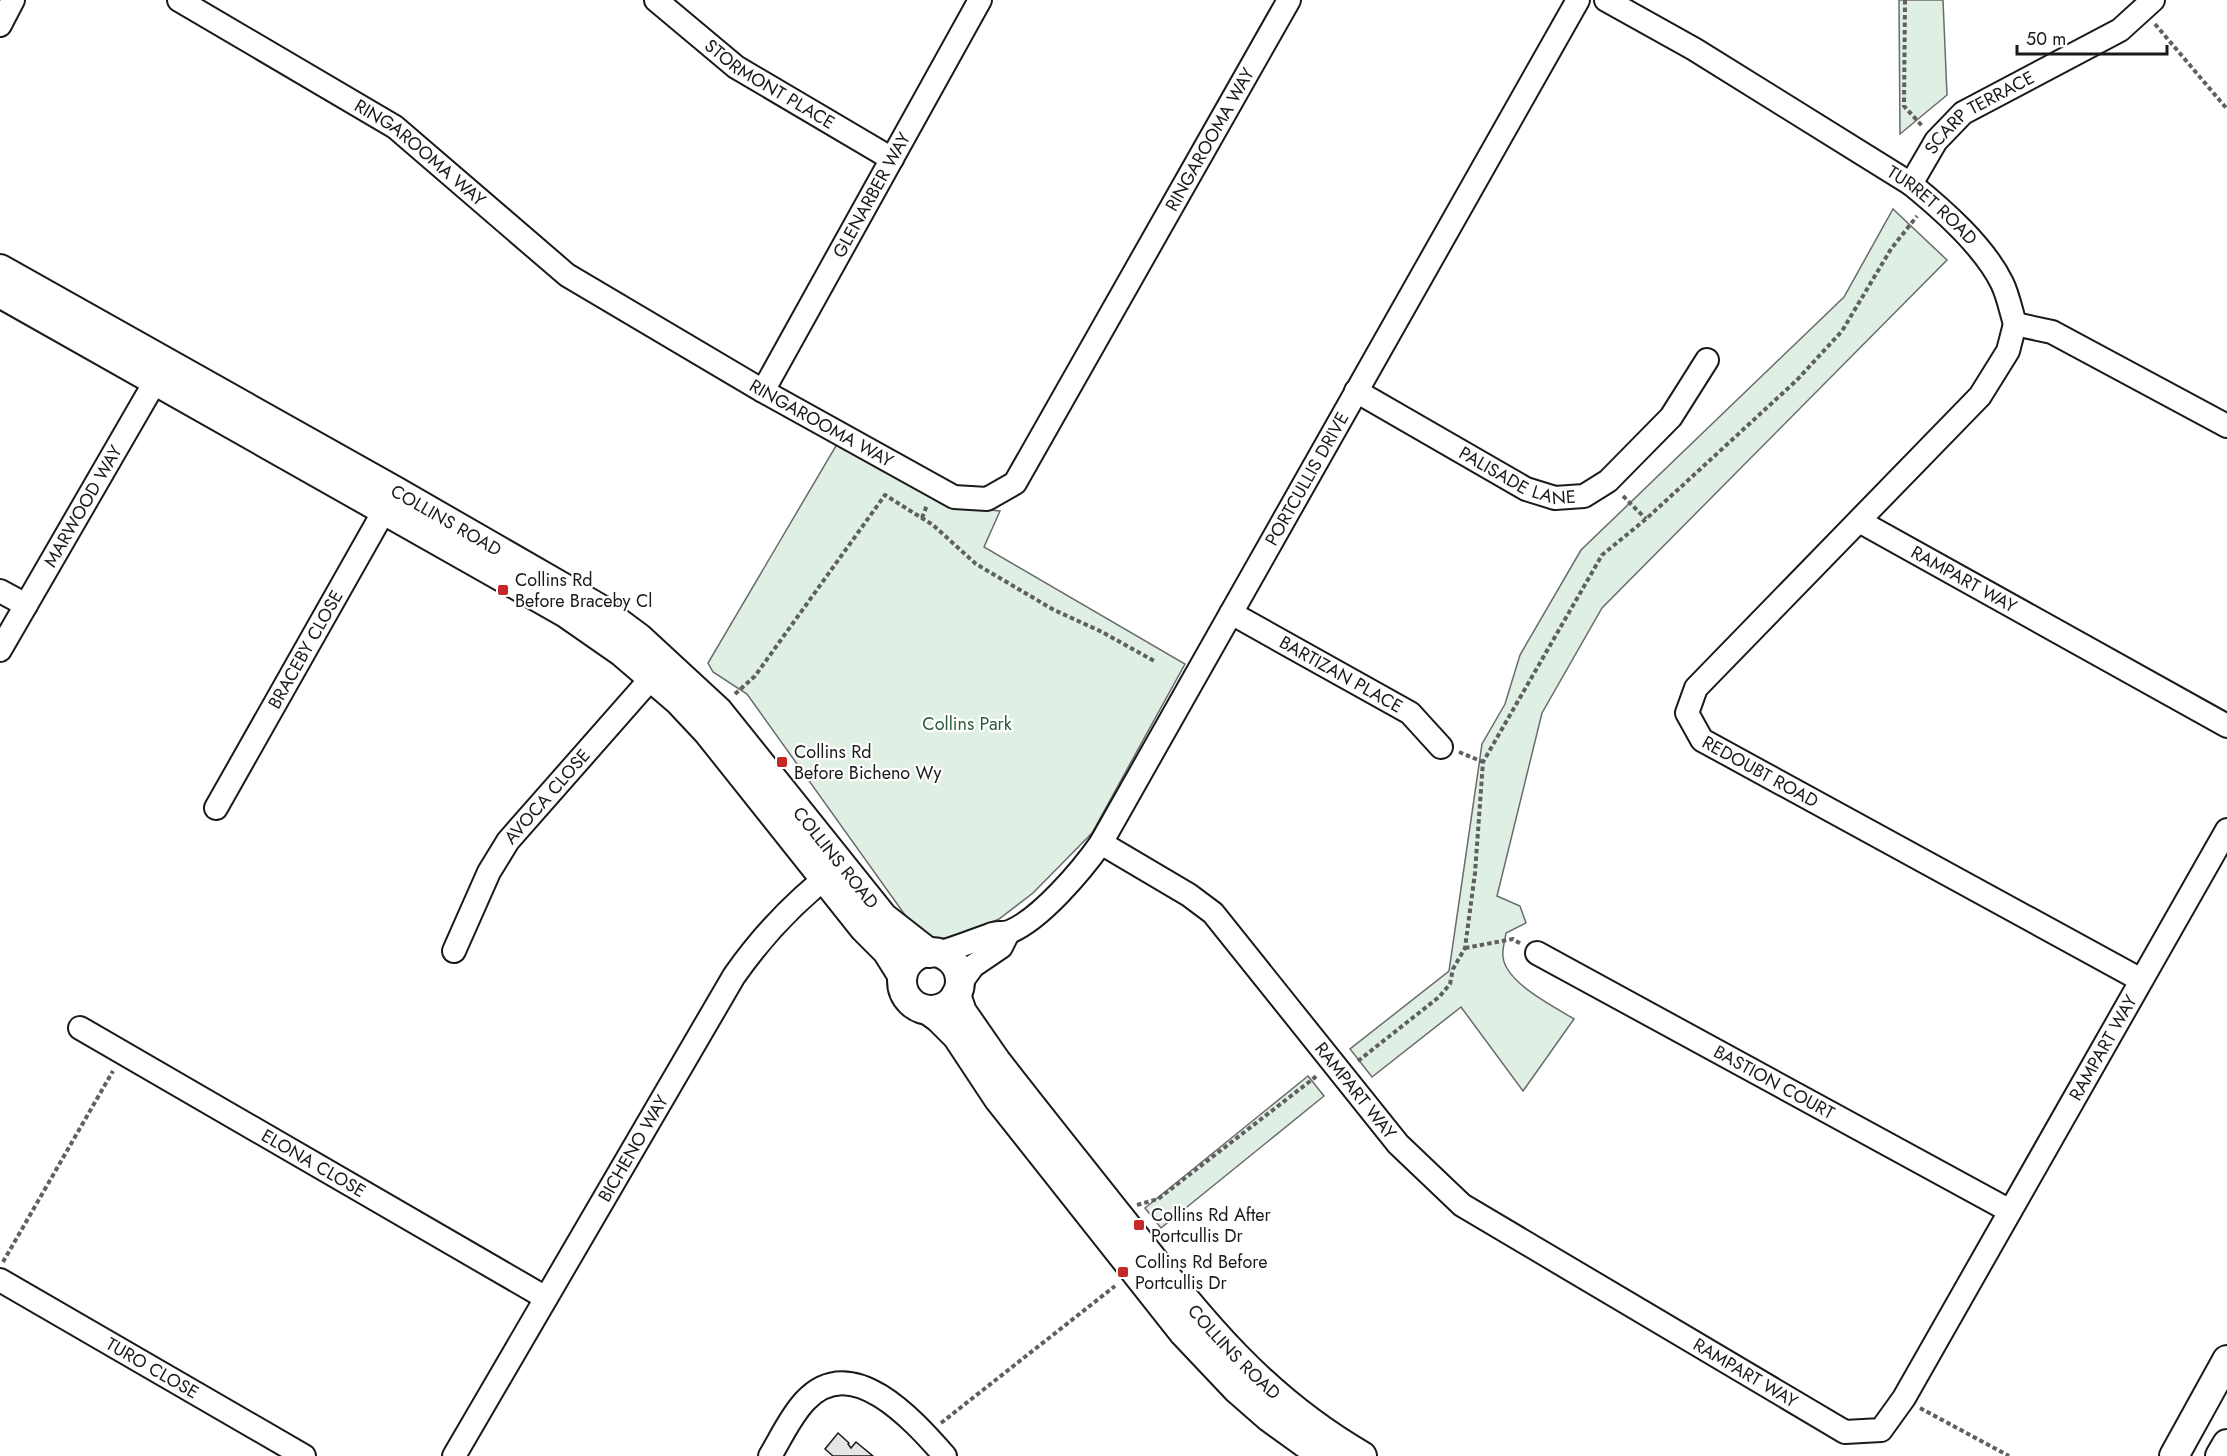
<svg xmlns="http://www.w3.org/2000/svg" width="2227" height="1456" viewBox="0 0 2227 1456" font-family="Jost,sans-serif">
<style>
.green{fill:#e0efe3;stroke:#6a6a6a;stroke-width:1.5}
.building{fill:#e6e6e6;stroke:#1a1a1a;stroke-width:1.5}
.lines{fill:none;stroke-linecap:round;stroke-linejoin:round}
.minor-casing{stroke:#1a1a1a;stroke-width:26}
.major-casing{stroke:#1a1a1a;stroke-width:32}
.path{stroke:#5f5f5f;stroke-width:4;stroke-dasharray:4.5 3;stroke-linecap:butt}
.minor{stroke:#fff;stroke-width:22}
.major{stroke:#fff;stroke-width:28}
.poi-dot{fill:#c62828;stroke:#fff;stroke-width:2}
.labels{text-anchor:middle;stroke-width:4.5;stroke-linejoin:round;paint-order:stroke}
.street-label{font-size:18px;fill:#1a1a1a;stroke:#fff}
.poi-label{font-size:18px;fill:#1a1a1a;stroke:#fff;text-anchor:start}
.park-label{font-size:18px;fill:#2b5a34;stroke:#fff}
</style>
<rect width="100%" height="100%" fill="#fff"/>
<path class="green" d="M1899 0H1943L1947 95 1900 134Z
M1893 209 1947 260 1602 608 1542 713 1497 896 1520 906 1526 923 1506 933C1505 940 1502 949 1503 957 1506 983 1553 1006 1574 1019L1523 1091 1461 1007 1372 1077 1350 1049 1449 971 1482 744 1505 704 1520 655 1581 550 1844 297Z
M840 439 951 506 1000 511 984 547 1185 664 1092 833 1033 893 999 919 951 940 929 938 915 929 747 694 713 672 708 663Z
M1308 1076 1324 1096 1161 1228 1145 1208Z"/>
<path class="building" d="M838 1433 849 1443 848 1444 851 1448 856 1442 873 1456H833L825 1449Z"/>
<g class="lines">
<g class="minor-casing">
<g id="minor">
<path id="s1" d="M179 0 395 127 567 275 763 391 954 497 987 499 1015 483 1289 0"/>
<path id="s2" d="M656 0 736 67 892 159"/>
<path id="s3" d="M1606 0 1694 49 1911 184C1943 210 1984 246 2002 283 2008 295 2011 311 2015 324L2052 332 2227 426"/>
<path d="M0 25 13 0"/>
<path id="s4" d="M1911 184 1936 141 1963 113 2120 30 2153 0"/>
<path id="s5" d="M2015 324 2008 351 1980 396 1696 688 1687 713 1702 740 2141 980"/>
<path id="s6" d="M763 391 980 0"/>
<path id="s7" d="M1356 391 1526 489 1555 498 1584 496 1608 481 1671 417 1707 360"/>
<path id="s8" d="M1859 521 2227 726"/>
<path d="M0 591 26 605"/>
<path id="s9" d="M1231 613 1410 713 1441 747"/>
<path id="s10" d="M0 650 163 368"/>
<path id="s11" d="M216 808 393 495"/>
<path id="s12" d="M1101 843 1189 895 1213 913 1398 1144 1462 1205 1845 1432 1881 1430 1904 1398 2227 830"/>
<path id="s13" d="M454 951 489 872 508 841 662 666"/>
<path id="s14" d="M938 953C956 948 973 941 990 935 996 932 1003 934 1009 932 1040 920 1082 870 1101 843L1578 0"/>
<path id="s15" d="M1537 953 2010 1211"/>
<path d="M960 984 973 966 1001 947 1008 933"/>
<path id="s16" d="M80 1028 546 1298"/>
<path id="s17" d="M0 1280 304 1456"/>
<path id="s18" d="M454 1456 734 976C764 933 797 899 838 868"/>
<path d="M770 1456C781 1438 790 1417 805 1401 852 1350 914 1421 945 1456"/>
</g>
</g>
<g class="major-casing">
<g id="major">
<path id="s19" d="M0 269 395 491 600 609 639 638 718 711 883 917 929 953"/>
<path d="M0 293 566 613 622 652 678 700 708 732 864 928 887 951 902 975"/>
<circle cx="931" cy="981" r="29"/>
<path id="s20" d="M956 995 962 1012 996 1061C1037 1114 1079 1166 1120 1218 1195 1313 1255 1394 1362 1456"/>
<path d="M928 1010 939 1018 957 1036 998 1098 1184 1333 1237 1389 1269 1417 1323 1456"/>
<path d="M2174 1456 2227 1360"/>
<path d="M2220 1456 2227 1444"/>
</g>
</g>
<path class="path" d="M1905 0 1904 106 1923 127
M2155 24 2227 109
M1623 496 1646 519
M922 518 927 505
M735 694 755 676 885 495 933 525 976 564 1054 610 1102 632 1156 662
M1459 752 1483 762
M1465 948 1513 939 1521 944
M1358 1061 1439 997 1450 984 1453 969 1465 948 1475 873 1483 762 1602 555 1646 519 1797 380 1842 331 1891 249 1917 216
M1137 1205 1158 1199 1318 1075
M3 1262 113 1071
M1920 1408 2009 1456
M941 1423 1115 1286"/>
<use href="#minor" class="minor"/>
<use href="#major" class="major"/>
</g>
<g class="poi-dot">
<rect x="497" y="584" width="12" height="12" rx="3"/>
<rect x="776" y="756" width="12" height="12" rx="3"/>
<rect x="1133" y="1219" width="12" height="12" rx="3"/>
<rect x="1117" y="1266" width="12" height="12" rx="3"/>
</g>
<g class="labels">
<g class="street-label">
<text dy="6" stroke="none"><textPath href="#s2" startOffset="142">STORMONT PLACE</textPath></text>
<text dy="6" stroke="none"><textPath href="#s4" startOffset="102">SCARP TERRACE</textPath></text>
<text dy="6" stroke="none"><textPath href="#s1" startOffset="1384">RINGAROOMA WAY</textPath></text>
<text dy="6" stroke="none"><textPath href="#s1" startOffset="286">RINGAROOMA WAY</textPath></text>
<text dy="6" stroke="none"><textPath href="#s6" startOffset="224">GLENARBER WAY</textPath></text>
<text dy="6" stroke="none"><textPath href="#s3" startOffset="386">TURRET ROAD</textPath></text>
<text dy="6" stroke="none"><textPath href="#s1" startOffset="772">RINGAROOMA WAY</textPath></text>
<text dy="6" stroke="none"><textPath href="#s7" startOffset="184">PALISADE LANE</textPath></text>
<text dy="6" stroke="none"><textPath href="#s14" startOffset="622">PORTCULLIS DRIVE</textPath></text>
<text dy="6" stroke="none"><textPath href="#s10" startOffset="166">MARWOOD WAY</textPath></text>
<text dy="6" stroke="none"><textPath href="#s19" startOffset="512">COLLINS ROAD</textPath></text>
<text dy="6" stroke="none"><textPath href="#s8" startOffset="120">RAMPART WAY</textPath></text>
<text dy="6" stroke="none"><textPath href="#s11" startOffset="182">BRACEBY CLOSE</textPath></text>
<text dy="6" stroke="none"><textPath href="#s9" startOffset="126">BARTIZAN PLACE</textPath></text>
<text dy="6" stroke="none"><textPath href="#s5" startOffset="612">REDOUBT ROAD</textPath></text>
<text dy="6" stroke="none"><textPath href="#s13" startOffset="182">AVOCA CLOSE</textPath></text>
<text dy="6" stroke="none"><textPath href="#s19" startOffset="1034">COLLINS ROAD</textPath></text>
<text dy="6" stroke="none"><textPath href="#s12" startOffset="1440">RAMPART WAY</textPath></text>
<text dy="6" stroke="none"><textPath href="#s15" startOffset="270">BASTION COURT</textPath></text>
<text dy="6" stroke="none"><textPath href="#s12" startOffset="360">RAMPART WAY</textPath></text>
<text dy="6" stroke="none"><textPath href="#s18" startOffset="356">BICHENO WAY</textPath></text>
<text dy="6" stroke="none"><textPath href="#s16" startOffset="270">ELONA CLOSE</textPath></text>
<text dy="6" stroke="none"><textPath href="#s20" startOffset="454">COLLINS ROAD</textPath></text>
<text dy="6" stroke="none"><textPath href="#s17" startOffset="176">TURO CLOSE</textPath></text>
<text dy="6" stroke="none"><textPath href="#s12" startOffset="846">RAMPART WAY</textPath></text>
</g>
<g class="poi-label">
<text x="515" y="586">Collins Rd<tspan x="515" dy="21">Before Braceby Cl</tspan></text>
<text x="794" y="758">Collins Rd<tspan x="794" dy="21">Before Bicheno Wy</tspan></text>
<text x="1151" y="1221">Collins Rd After<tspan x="1151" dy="21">Portcullis Dr</tspan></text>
<text x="1135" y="1268">Collins Rd Before<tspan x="1135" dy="21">Portcullis Dr</tspan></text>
</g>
<g class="park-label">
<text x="967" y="730">Collins Park</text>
</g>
</g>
<path d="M2017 45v9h150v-9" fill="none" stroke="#1a1a1a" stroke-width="3"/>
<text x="2026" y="45" font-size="18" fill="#1a1a1a" stroke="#ffffff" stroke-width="4.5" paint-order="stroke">50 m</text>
</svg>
